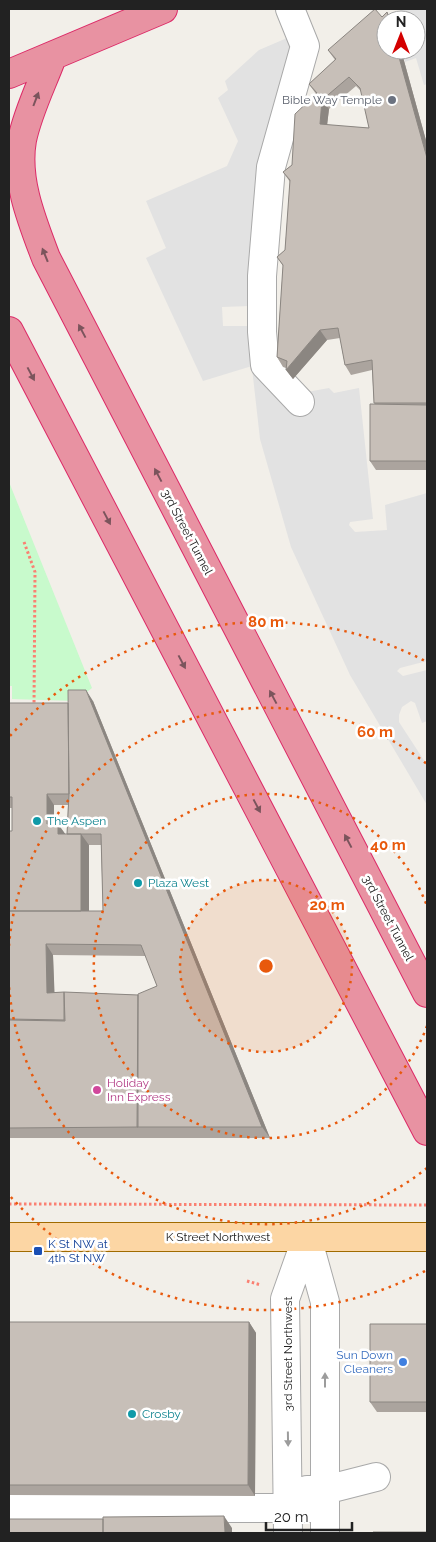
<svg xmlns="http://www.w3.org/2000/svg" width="436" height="1542" viewBox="0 0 436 1542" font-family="Raleway,sans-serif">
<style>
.park{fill:#c8facc}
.parking{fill:#e2e2e2}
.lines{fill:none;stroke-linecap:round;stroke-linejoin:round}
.minor-casing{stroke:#a9a9a9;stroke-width:30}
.major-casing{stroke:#a06b00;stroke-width:30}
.highway-casing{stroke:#dc2a67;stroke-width:30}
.path{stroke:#fa8072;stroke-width:3;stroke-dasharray:2.5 2.5;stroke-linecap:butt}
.minor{stroke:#fff;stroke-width:28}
.major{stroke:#fcd6a4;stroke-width:28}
.highway{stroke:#e892a2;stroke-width:28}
.wall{fill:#aba49e;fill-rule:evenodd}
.shaded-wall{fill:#8b8681}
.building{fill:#c7bfb8;stroke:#8b8681;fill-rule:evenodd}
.oneway{fill:#7b545c}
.oneway2{fill:#9c9c9c}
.ring{fill:none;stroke:#e8590c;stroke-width:2.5;stroke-dasharray:2.5 5}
.worship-dot{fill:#6b7280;stroke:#fff;stroke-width:2}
.culture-dot{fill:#0f9aa8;stroke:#fff;stroke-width:2}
.hotel-dot{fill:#d1479c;stroke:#fff;stroke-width:2}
.transit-dot{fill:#1a4fb4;stroke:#fff;stroke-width:2}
.shop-dot{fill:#3f7fe0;stroke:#fff;stroke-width:2}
.labels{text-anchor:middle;stroke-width:5;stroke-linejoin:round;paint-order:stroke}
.worship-label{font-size:12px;fill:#5b616d;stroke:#fff;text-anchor:end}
.street-label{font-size:12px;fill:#222;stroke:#fff}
.culture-label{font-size:12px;fill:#0d838f;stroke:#fff;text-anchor:start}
.hotel-label{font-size:12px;fill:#b23c85;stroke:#fff;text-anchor:start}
.transit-label{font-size:12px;fill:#164399;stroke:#fff;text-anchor:start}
.shop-label{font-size:12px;fill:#366cbe;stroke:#fff;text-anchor:end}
.centre{fill:#e8590c;stroke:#fff;stroke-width:2.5}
.ring-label{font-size:15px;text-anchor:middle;font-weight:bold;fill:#e8590c;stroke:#fff;stroke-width:5;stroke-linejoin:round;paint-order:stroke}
</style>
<rect width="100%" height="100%" fill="#f2efe9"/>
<path class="park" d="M9 482 92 688 75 701 12 699V686H9Z"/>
<path class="parking" d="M401 9H427V84L424 85 416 58 405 62 401 50H416V20H396Z
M287 38 292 56 250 306 222 307 223 326H250L252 366 203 381 146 258 166 248 146 201 227 166 238 141 218 98 228 90 225 81 259 50Z
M283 367 293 379 307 392 329 388 334 393 359 388 373 519 350 522 349 525 355 532 387 530 385 505 427 493V661L400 668 397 671 403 676 427 670V721L422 723 415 703 411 701 402 707 399 715V722L427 765V805L350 675 291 547 260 439 252 368Z"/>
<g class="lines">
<g class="minor-casing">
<path id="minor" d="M290 9 305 46 271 167 262 276V332L265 365 300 402
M307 1237 325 1302V1533
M307 1490H325L376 1477
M9 1508H325
M288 1533 285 1299 307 1237"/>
</g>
<g class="major-casing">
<path id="major" d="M9 1237H427"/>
</g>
<g class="highway-casing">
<path id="highway" d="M52 57C42 84 28 111 22 140 15 180 32 221 46 258L427 993
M9 74 163 9
M9 331 427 1131"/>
</g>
<path class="path" d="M24 542 35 572 34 706
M9 1204 427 1205
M247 1281 261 1285"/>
<use href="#minor" class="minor"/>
<use href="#major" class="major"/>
<use href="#highway" class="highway"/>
</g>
<path class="wall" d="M387 12 392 20H386V50H401L427 144V470H376L370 461 375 404 374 403 372 370 351 375 345 365 340 338 327 340 293 379 286 370V368L283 367 277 357 283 266 277 257 285 250 290 182 283 172 292 165 316 94 309 84 335 60 328 50 382 17ZM356 86 361 91 369 128 327 125 329 109Z
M93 701 270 1138H9V831H12V808H9V703H68ZM54 805H68L67 834H65L58 824H54ZM89 845H101L103 911H89ZM53 955 146 956 157 986 138 995 54 992Z
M9 1322H249L256 1333 255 1496 9 1495Z
M427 1324V1412H377L370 1402Z"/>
<path class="shaded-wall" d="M387 12 392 20H389Z
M397 50H401L427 144V158Z
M322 100 329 109 326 134 320 124Z
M320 330 327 340 293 379 286 370Z
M86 690 93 701 270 1138 262 1127Z
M47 794 54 805V835L47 824Z
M58 824 66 835 58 834Z
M81 834 89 845V922L81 911Z
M46 944 53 955 55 1004 47 993Z
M249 1322 256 1333 255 1496 248 1485Z
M224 1516 232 1528V1533H225Z"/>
<path class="building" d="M375 9 382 17 387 12 389 20H386V50H397L427 158V403H374L372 360 345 365 338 328 320 330 286 370 287 361 277 357 283 265 277 257 285 250 290 180 283 172 292 165 295 114 317 93 309 84 336 59 328 50ZM349 77 360 88 369 128 320 124 322 100Z
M370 404 427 405V461H370Z
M68 690H86L262 1127H137L138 994 157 986 141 945 46 944 47 993 64 992V1020L9 1019V911H103L101 834H67L69 794Z
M9 703H68L69 794H47V824H58V834H81V911H9V831H12V797H9Z
M64 992 138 995V1127L9 1128V1020L65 1021Z
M9 1322H249L248 1485H9Z
M370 1324H427V1402H370Z
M224 1516 225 1533H103V1517Z
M9 1519H103V1533H9Z
M373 1532H427V1533H373Z"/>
<defs><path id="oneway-solid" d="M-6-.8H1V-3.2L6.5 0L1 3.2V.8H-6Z" transform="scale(1.25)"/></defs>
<g class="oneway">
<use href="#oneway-solid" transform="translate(36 99) rotate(-69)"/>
<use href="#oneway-solid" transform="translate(45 255) rotate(-112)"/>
<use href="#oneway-solid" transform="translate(82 331) rotate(-118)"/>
<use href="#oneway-solid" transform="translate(31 374) rotate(62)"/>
<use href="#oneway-solid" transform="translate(158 475) rotate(-118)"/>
<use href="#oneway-solid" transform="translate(107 518) rotate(62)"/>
<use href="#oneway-solid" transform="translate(182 662) rotate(62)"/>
<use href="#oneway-solid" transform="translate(273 697) rotate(-118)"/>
<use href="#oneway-solid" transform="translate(257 806) rotate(62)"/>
<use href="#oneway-solid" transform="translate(348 841) rotate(-118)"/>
</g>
<g class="oneway2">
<use href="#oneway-solid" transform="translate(325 1380) rotate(-90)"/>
<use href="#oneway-solid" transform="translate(288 1439) rotate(89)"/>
</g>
<circle cx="266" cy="966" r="86" fill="#e8590c" fill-opacity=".12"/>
<g class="ring">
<circle cx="266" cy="966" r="86"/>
<path d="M427 1026A172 172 0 1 1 427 906"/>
<path d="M427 1168A258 258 0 0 1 9 986M9 946A258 258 0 0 1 427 764"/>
<path d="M425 1271A344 344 0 0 1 10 1196M10 736A344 344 0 0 1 425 661"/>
</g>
<circle class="worship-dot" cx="392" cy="100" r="5"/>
<g class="culture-dot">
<circle cx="37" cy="821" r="5"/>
<circle cx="138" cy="883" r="5"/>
<circle cx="132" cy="1414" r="5"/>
</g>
<circle class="hotel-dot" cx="97" cy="1090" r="5"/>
<rect class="transit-dot" x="33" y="1246" width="10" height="10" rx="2.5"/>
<circle class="shop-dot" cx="403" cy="1362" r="5"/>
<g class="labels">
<g class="worship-label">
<text x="382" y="104">Bible Way Temple</text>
</g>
<g class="street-label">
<text transform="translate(187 532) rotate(62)" y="4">3rd Street Tunnel</text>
<text transform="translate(388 918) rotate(62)" y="4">3rd Street Tunnel</text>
<text x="218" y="1241">K Street Northwest</text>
<text transform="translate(288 1354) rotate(-90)" y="4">3rd Street Northwest</text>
</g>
<g class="culture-label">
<text x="47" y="825">The Aspen</text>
<text x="148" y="887">Plaza West</text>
<text x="142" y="1418">Crosby</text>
</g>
<g class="hotel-label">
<text x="107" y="1087">Holiday<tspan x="107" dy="14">Inn Express</tspan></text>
</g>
<g class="transit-label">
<text x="48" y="1248">K St NW at<tspan x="48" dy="14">4th St NW</tspan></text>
</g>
<g class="shop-label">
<text x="393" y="1359">Sun Down<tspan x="393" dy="14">Cleaners</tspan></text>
</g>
</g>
<circle cx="266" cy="966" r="8" class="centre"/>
<g class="ring-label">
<text x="266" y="627">80 m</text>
<text x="375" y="737">60 m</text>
<text x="388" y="850">40 m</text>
<text x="327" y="910">20 m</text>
</g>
<rect width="436" height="1542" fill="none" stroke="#222222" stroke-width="20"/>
<g transform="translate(401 35)"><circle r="24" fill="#ffffff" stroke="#a7a7a7"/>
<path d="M0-4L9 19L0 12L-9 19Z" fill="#d40000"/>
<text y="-8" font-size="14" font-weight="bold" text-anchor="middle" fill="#222222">N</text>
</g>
<path d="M266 1522v8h86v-8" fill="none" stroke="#222222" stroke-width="2.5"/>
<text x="274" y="1522" font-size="15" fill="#222222" stroke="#ffffff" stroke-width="4" paint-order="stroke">20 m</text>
</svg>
